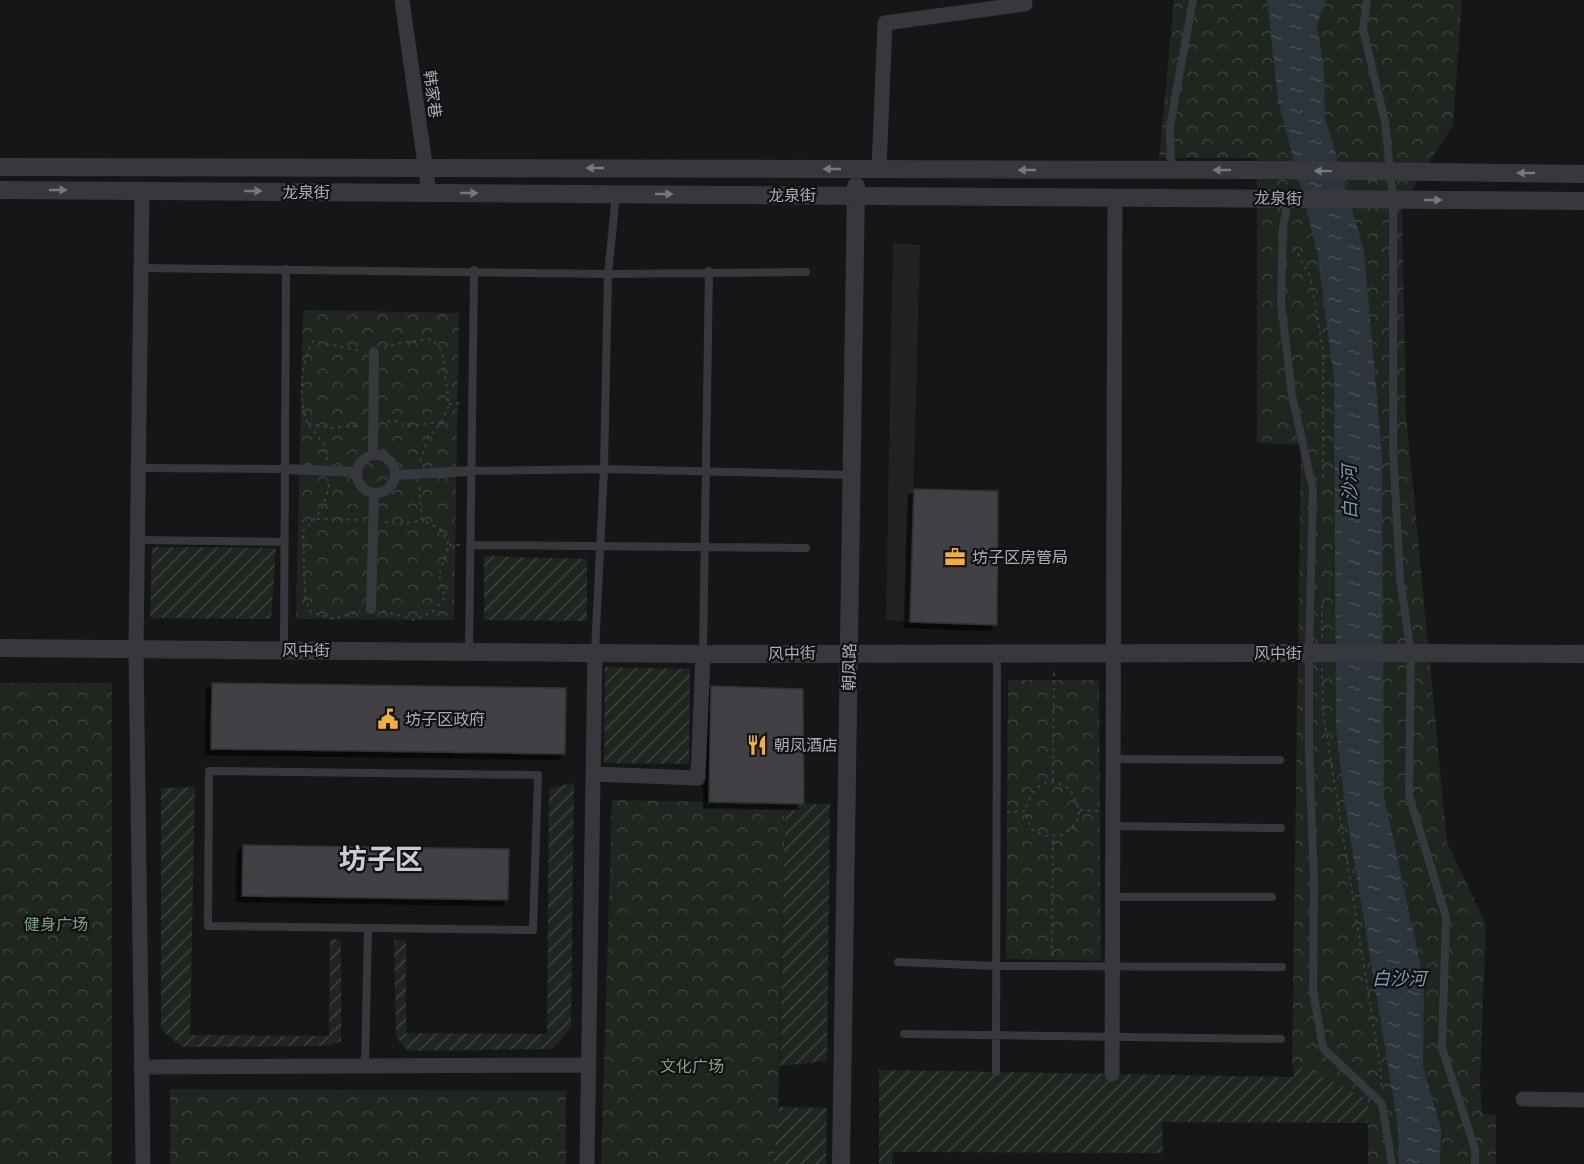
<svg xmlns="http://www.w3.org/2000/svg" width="1584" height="1164" viewBox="0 0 1584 1164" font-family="Jost,'Noto Sans SC',sans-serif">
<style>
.built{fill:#222225}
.park{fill:url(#park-crowns)}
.garden{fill:url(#garden-furrows)}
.water{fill:url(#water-ripples)}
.building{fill:#404145;stroke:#303034;stroke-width:1.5;filter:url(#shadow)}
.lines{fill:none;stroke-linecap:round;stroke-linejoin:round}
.path{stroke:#3d3f44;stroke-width:2;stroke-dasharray:3 4.5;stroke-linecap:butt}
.service{stroke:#37383d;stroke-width:8}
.pedestrian{stroke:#37383d;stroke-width:10}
.minor{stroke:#37383d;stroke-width:15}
.tertiary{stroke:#37383d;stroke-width:18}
.tertiary-bridge{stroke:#37383d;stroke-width:18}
.oneway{fill:#757881}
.labels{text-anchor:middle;stroke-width:4.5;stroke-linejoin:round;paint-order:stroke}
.street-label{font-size:16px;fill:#a8adb8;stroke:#111113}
.poi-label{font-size:16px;fill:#a8adb8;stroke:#111113;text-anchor:start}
.park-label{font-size:16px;fill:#7fa381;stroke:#111113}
.water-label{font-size:18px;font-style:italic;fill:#7f9bb3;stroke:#111113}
.town-label{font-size:28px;font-weight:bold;fill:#c9ccd4;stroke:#111113}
</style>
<defs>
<pattern id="park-crowns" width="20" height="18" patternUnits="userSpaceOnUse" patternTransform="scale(1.5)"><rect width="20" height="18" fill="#1e261f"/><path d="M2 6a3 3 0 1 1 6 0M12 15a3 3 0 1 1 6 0" fill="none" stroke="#3c433d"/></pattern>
<pattern id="garden-furrows" width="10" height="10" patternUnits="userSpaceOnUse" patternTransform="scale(1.5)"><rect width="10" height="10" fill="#1e261f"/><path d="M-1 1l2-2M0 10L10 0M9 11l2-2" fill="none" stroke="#3c433d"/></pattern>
<pattern id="water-ripples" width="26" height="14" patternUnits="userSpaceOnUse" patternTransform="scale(1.5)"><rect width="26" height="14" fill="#2c353c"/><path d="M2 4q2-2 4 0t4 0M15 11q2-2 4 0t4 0" fill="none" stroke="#485056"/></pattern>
<filter id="shadow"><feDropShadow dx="-5.5" dy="5.5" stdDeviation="0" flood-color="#0009"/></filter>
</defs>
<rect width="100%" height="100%" fill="#161618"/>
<path class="built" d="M893 243 920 245 910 622 886 620Z"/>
<path class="park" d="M1174 0H1462L1453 125 1402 206 1406 415 1447 842 1486 925 1480 1082 1482 1114 1496 1115V1164H1368V1099L1292 1062 1301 445 1257 443V158H1159Z
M303 310 459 313 454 620 296 619Z
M1008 680H1099L1101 961 1006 959Z
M0 683H112V1164H0Z
M612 800 785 803 777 1164H601Z
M170 1089 566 1091V1164H170Z"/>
<path class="garden" d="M152 547 276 548 271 619 150 618Z
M484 556 587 559V621L484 620Z
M605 667 690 669 689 764 604 763Z
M574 783 571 1027 553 1049 408 1051 396 1037 394 940H406V1033L547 1034 549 788Z
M195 787 190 1035 329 1036 330 938 341 941V1041L329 1046 182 1047 161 1029V788Z
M785 803 830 804 827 1061 780 1066Z
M1292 1062 1368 1099V1123L1162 1122 1163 1153 893 1152 892 1164H879V1070L1294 1077Z
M779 1107 827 1108 826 1164H774Z"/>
<path class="water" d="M1267 0H1326L1317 24 1324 71 1325 118 1364 250 1382 455 1384 796 1424 981 1423 1067 1441 1128 1440 1164H1399L1398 1126 1345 805 1336 728 1334 379 1317 251 1278 100Z"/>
<path class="building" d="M914 489 998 491 997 625 910 622Z
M212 683 566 688 565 754 211 749Z
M711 686 803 689 804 804 709 802Z
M243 845 509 849 508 900 242 896Z"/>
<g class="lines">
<path class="path" d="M1294 247 1310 276 1323 350V479
M384 348 399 343 432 339 442 351 449 404 442 422 428 438 420 462
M449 404 462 403
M387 422 395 421 408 426 442 422
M307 423C299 395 299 367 313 341L361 351
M327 460 326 447 307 423 329 428 360 425
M329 484C326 505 319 516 303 531L305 598 311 612 334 619 360 611
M317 519 362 520
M385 522 397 524 421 521
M449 545H461
M383 611 415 620 434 611 445 597 439 575 449 545 440 529 422 520 419 485
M1322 638V602
M1322 668 1323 712 1381 1072V1089
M1053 781 1054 668
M1080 810 1098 811
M1007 812 1025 811C1028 799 1037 781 1052 782 1057 782 1065 787 1070 789L1080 810 1076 824 1062 835 1044 836 1031 829 1025 811
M1052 956 1053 835"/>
<path class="service" d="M1367 0 1363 29 1385 122 1393 200V449L1400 579 1411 653 1409 795 1446 917 1442 1048 1475 1149V1164
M1171 170 1170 126 1193 0
M1288 200 1283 228 1281 302 1292 395 1313 489 1309 654V750L1314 881 1313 991 1323 1048 1382 1104 1392 1164
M141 268 608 274 806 272
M138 468 285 469
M470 471 604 469 852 475
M138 540 285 542
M470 545 806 548
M284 650 286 269
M469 651 474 270
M595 651 604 469 608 274 616 195
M703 654 709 271
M1113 759 1280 760
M209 771 538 775 533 930 208 926Z
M1113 826 1281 828
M1111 897H1272
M898 962 996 966 1282 967
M904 1034 1281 1039
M365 1065 368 928
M996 1072 997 654"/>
<path class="pedestrian" d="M357 474a19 19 0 1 1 38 0a19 19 0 1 1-38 0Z
M373 455 374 352
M285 469 356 472
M395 475 470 471
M371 609 374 493"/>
<path class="minor" d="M402 0 429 193
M879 169 885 23 1025 4V0
M142 191 136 649 143 1164
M593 774 698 778 703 654
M141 1067 589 1065
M1112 1074 1115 197
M1523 1099 1584 1100
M587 1164 595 651"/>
<path class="tertiary" d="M0 167 1280 170 1584 174
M0 190 1584 201
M0 648 703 654 1313 653
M1404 653 1584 654
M841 1164 856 186"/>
<path class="tertiary-bridge" d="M1313 653H1404"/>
</g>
<defs><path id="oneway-solid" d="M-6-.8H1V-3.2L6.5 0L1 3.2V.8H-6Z" transform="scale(1.5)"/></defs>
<g class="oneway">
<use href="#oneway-solid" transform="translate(595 168) rotate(-180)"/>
<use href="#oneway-solid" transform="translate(832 169) rotate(-180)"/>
<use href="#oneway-solid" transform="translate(1027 170) rotate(-180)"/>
<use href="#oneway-solid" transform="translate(1222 170) rotate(-180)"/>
<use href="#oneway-solid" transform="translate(1323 171) rotate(-179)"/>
<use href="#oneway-solid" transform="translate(1526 173) rotate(-180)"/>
<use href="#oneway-solid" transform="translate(58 190)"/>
<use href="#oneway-solid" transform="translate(253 191)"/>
<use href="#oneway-solid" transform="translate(469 193)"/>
<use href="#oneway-solid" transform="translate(664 194)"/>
<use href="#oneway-solid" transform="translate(1433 200)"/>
</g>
<defs>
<g id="office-bare" transform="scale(1.62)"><path d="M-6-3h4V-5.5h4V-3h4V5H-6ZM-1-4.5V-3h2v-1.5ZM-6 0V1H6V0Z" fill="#f2b134" stroke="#111113" stroke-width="2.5" paint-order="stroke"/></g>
<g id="civic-bare" transform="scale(1.62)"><path d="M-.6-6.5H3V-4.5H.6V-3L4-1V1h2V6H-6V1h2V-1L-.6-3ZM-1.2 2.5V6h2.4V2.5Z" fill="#f2b134" stroke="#111113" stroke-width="2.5" paint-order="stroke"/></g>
<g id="restaurant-bare" transform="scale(1.62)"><path d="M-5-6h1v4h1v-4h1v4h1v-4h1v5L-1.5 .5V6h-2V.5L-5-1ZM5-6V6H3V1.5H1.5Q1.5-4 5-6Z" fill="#f2b134" stroke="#111113" stroke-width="2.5" paint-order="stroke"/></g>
</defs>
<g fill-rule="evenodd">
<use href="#office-bare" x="955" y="557"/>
<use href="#civic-bare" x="388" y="719"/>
<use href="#restaurant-bare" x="757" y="745"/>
</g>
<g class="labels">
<g class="street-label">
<text transform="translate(433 94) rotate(83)" y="6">韩家巷</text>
<text x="306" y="198">龙泉街</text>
<text x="792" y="201">龙泉街</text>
<text transform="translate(1278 198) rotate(1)" y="6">龙泉街</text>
<text x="306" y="656">风中街</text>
<text transform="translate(792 653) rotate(-1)" y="6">风中街</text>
<text x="1278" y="659">风中街</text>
<text transform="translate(849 667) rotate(-89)" y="6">朝凤路</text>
</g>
<g class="poi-label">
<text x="972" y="563">坊子区房管局</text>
<text x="405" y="725">坊子区政府</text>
<text x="774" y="751">朝凤酒店</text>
</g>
<g class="park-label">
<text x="56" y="930">健身广场</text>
<text x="692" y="1072">文化广场</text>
</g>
<g class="water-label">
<text transform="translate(1350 492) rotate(-91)" y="6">白沙河</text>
<text x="1399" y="985">白沙河</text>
</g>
<g class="town-label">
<text x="381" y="869">坊子区</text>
</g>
</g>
</svg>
